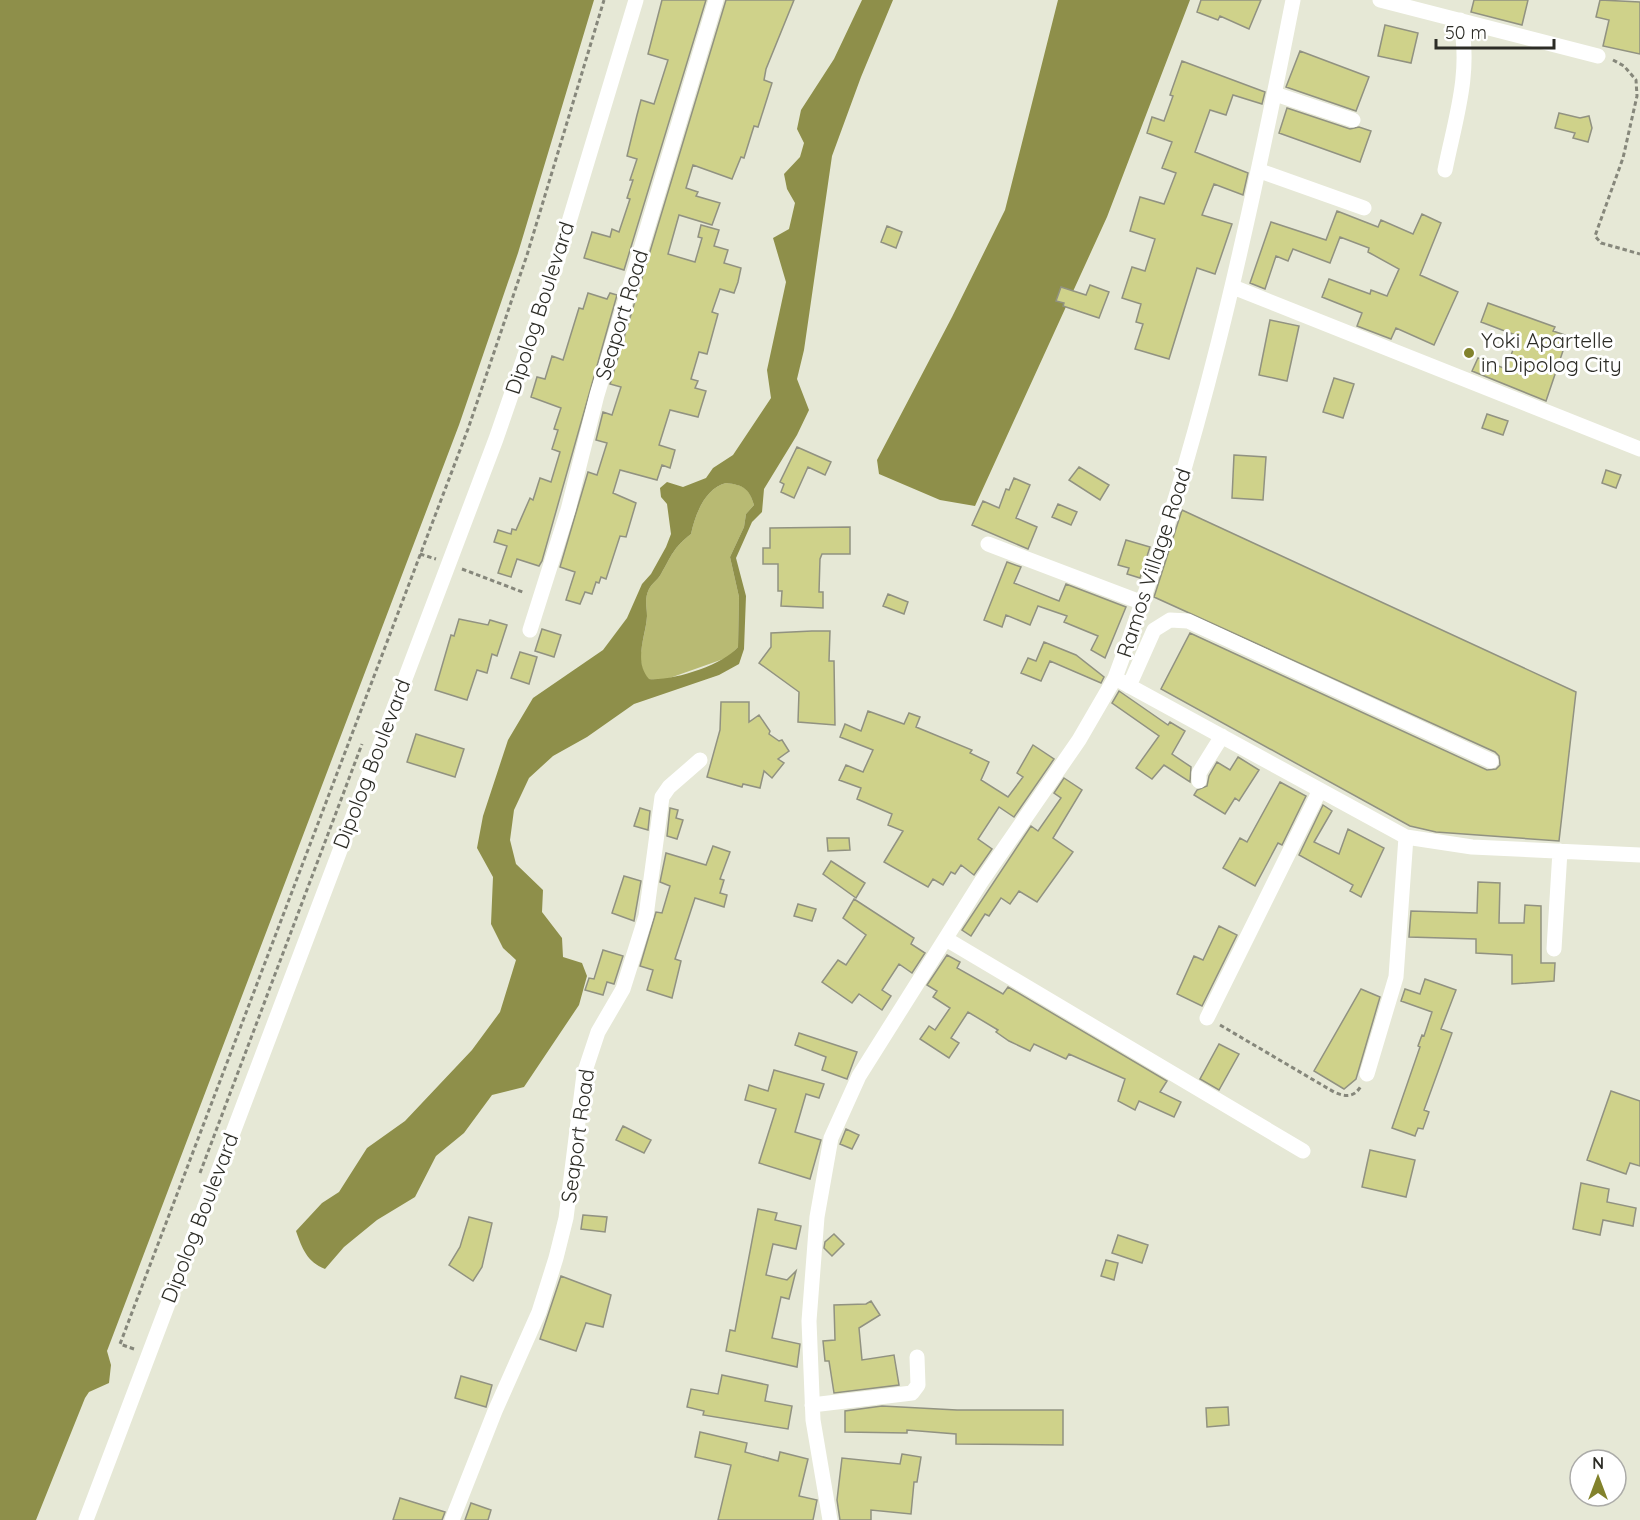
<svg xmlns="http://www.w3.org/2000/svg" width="1640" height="1520" viewBox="0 0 1640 1520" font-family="Quicksand,sans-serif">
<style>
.forest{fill:#b8ba73}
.water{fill:#8e8f4a;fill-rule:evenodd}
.building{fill:#cfd28a;stroke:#919281;stroke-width:1.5}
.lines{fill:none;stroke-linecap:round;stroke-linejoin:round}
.path{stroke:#86877b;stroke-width:3;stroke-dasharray:4.5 3;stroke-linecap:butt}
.minor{stroke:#fff;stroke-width:15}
.poi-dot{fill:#82822c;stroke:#fff;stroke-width:2}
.labels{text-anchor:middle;stroke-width:6;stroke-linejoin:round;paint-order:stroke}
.street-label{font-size:21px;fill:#2c2c26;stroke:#fff}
.poi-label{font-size:21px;fill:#2c2c26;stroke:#fff;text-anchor:start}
</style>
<rect width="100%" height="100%" fill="#e6e8d6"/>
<path class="forest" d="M726 483C744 485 749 488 754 505L746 514 744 527 730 557 739 597 738 647 729 657 664 680 648 679C633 661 646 637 647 616 647 606 644 600 649 589 652 583 658 580 661 574 672 555 673 548 691 534 695 515 705 488 726 483Z"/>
<path class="water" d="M0 0H594L518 253 459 425 107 1351 111 1365 109 1383 89 1392 85 1398 36 1520H0Z
M862 0H893L861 77 832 156 804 350 797 379 809 410 797 435 764 489 762 512 752 522 736 558 746 596 744 649 739 664 719 675 634 704 587 737 553 756 529 778 514 810 510 840 516 864 543 890 542 912 562 938 563 957 582 963 587 976 579 1005 524 1087 492 1095 464 1133 436 1156 415 1197 377 1220 344 1247 325 1269C307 1262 302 1248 296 1231L322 1203 339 1192 367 1148 405 1121 472 1050 500 1012 516 960 503 948 491 924 493 877 477 848 483 816 508 740 533 698 603 650 627 618 642 584 651 574 666 547 671 534 667 504 661 497 660 488 667 482 683 487 706 478 713 468 733 455 771 398 767 370 786 282 773 238 789 229 795 203 787 189 784 174 800 157 804 143 797 129 801 110 834 59ZM726 483C743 485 749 488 754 505L746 514 744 527 730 557 739 597 738 647C723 665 673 681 649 679 633 661 646 636 647 616 647 606 644 600 649 589 652 583 658 580 661 574 672 555 673 548 691 534 695 515 705 488 726 483Z
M1058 0H1190L1107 217 975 506 940 500 879 474 877 460 952 317 1005 210Z"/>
<path class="building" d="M662 0H706L624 270 584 258 592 232 610 237 612 229 619 232 630 199 627 198 633 180H630L637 159 627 156 637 115 641 100 654 104 668 60 648 54Z
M726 0H794L766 69 764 80 772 83 758 127 754 126 744 158 741 157 732 179 693 165 686 188 698 192 696 196 720 203 712 225 679 215 668 254 695 262 702 238 698 237 701 225 719 230 714 246 728 250 724 263 741 268 738 282 734 293 720 289 712 312 718 314 707 354 699 352 691 379 698 381 695 388 706 391 698 417 670 410 659 445 675 450 670 468 662 465 657 480 620 470 613 493 636 503 626 537 620 536 606 579 601 577 599 583 596 582 592 594 585 592 580 604 566 600 575 572 560 567 588 472 597 475 607 443 596 440 603 412 612 415 621 387 610 384Z
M1201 0H1261L1249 29 1220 16 1218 20 1197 12Z
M1474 0H1528L1522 25 1471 12Z
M1600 0 1640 2V54L1603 46 1609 20 1596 17Z
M1385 25 1418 33 1411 63 1378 56Z
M1300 51 1369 77 1356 111 1286 87Z
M1182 61 1265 92 1262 104 1233 95 1226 115 1210 110 1195 152 1248 173 1243 195 1214 184 1202 215 1232 224 1215 274 1197 268 1169 359 1135 349 1143 324 1136 322 1141 304 1122 298 1132 267 1145 271 1155 239 1130 231 1140 197 1164 204 1176 173 1162 168 1172 142 1147 133 1152 117 1164 121 1173 96 1170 95Z
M1287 108 1350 129 1359 127 1371 131 1360 162 1279 133Z
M1559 113 1580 118 1589 116 1592 128 1588 142 1573 138 1575 133 1555 128Z
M1337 211 1378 227 1381 220 1413 234 1422 214 1441 223 1420 275 1458 292 1434 345 1396 328 1391 339 1357 326 1362 313 1322 297 1329 279 1370 294 1371 290 1387 296 1399 269 1368 252 1369 248 1340 237 1330 263 1293 249 1288 261 1276 256 1265 289 1250 283 1271 222 1326 240Z
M887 226 902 232 896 248 881 242Z
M1090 285 1109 292 1099 318 1063 306 1064 303 1056 301 1061 287 1086 295Z
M588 293 607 299 610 293 617 295 542 561 539 566 517 559 511 577 498 573 507 546 494 542 498 530 511 534 512 529 516 530 530 498 533 500 540 478 551 482 560 452 552 449 558 430 554 429 561 408 531 397 537 377 545 379 552 356 563 360 579 308 583 309Z
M1488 303 1555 327 1553 331 1568 336 1546 401 1472 371 1478 358 1506 369 1518 336 1481 322Z
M1270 320 1299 326 1287 381 1259 375Z
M1334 378 1354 384 1343 418 1323 412Z
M1487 414 1508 421 1503 435 1482 428Z
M797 447 831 462 825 475 808 467 794 498 781 492 784 484 780 482Z
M1234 455 1266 457 1263 500 1232 498Z
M1079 467 1109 485 1100 500 1069 480Z
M1606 470 1621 475 1616 488 1602 483Z
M1014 478 1030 485 1016 518 1037 527 1028 549 972 525 983 501 999 508 1006 489 1009 490Z
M1058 504 1077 512 1071 525 1052 517Z
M1182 510 1576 692 1559 841 1436 832 1410 826 1161 689 1190 633 1487 770 1496 769 1500 765 1499 756 1495 752 1154 597Z
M850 527V554H822L820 559 819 592H823V608L781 606 782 591H778V564H763V548H770V528Z
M1126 540 1150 547 1140 578 1127 574 1129 568 1118 565Z
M1007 562 1021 567 1014 583 1059 601 1066 584 1126 607 1105 658 1091 650 1098 636 1064 622 1067 616 1038 606 1030 625 1006 615 1002 627 984 620Z
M888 594 908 602 904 614 883 606Z
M459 619 488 625 490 620 507 625 497 656 492 654 487 673 477 670 467 700 435 690 451 635 454 636Z
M542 629 561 635 554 657 535 651Z
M812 631H830L829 661H834L835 725 798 722 799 692 759 663 771 647V633Z
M1044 642 1076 655 1104 677 1101 683 1050 661 1041 681 1021 673 1028 658 1036 661Z
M520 652 537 657 529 684 511 678Z
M1119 691 1168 725 1170 722 1185 731 1172 754 1191 767 1190 782 1164 765 1152 779 1136 768 1159 736 1112 703Z
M721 702H749V722L759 715 770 731 769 734 779 741 782 740 789 751 778 759 784 763 772 778 764 771 760 788 743 784 742 787 707 777 720 730Z
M868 711 904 724 909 713 920 717 916 727 972 750 970 753 989 762 981 780 1008 797 1023 777 1017 773 1033 745 1054 759 1014 817 999 807 978 839 992 849 974 875 961 865 955 874 951 872 943 885 933 879 928 887 884 862 903 831 888 825 892 814 857 799 861 788 839 780 846 765 863 772 873 750 840 737 845 724 861 731Z
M416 734 464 749 455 777 407 762Z
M1238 757 1259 770 1239 801 1235 798 1225 814 1194 795 1197 790 1207 786 1209 776 1217 762 1230 770Z
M1064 778 1082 790 1053 838 1073 852 1037 902 1019 891 1010 904 1001 898 989 916 985 914 971 936 962 930 1031 826 1038 831 1061 798 1054 793Z
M1280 782 1306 796 1282 845 1278 843 1255 886 1223 868 1240 838 1247 842Z
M1323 805 1332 811 1314 842 1339 854 1348 829 1384 848 1361 897 1350 891 1353 885 1299 855Z
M640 808 650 811 648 830 634 826Z
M670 808 678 810 676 818 683 820 677 839 667 836Z
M827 838H849L850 850 828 851Z
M713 846 730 852 720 879 724 880 720 893 727 895 724 907 695 898 675 959 681 961 672 998 647 990 653 970 640 966 656 912 662 913 670 886 660 882 666 853 706 865Z
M831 861 865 883 856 898 823 874Z
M624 876 641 881 634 921 612 913Z
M1478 882 1500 883 1499 923H1524L1525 905 1541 906V963H1555L1554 981 1512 984V955L1476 953V939L1409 937 1411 911 1477 913Z
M854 899 914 938 911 944 925 953 912 973 899 964 882 990 891 996 882 1010 859 994 852 1003 822 982 838 960 846 965 866 935 843 918Z
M798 904 816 909 812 921 794 916Z
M1219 926 1237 935 1202 1006 1177 994 1194 956 1203 960Z
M603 950 623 956 614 984 607 982 603 995 585 990 589 978 594 979Z
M947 955 960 962 957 968 1003 994 1008 987 1167 1081 1160 1092 1181 1102 1174 1117 1139 1101 1135 1110 1118 1101 1125 1079 1069 1054 1066 1059 1034 1044 1030 1051 1009 1041 996 1032 998 1030 968 1012 951 1038 959 1043 949 1058 920 1039 929 1026 935 1030 950 1008 933 997 937 991 927 985Z
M1425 979 1456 990 1441 1029 1452 1033 1424 1110 1429 1112 1423 1129 1418 1128 1415 1136 1392 1128 1420 1047 1418 1046 1422 1035 1424 1036 1432 1012 1401 1001 1405 989 1420 994Z
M1361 989 1380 997 1356 1079 1344 1089 1314 1071Z
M799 1033 857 1052 847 1079 822 1070 826 1057 795 1045Z
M1219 1044 1239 1054 1219 1090 1200 1079Z
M774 1070 824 1084 819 1098 806 1094 795 1132 821 1140 810 1179 759 1163 776 1109 745 1100 749 1085 768 1091Z
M1611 1091 1640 1101V1166L1630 1163 1626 1174 1587 1160Z
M623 1126 651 1140 644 1153 616 1140Z
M846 1129 859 1135 852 1149 840 1144Z
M1370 1150 1415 1160 1406 1197 1362 1187Z
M1581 1183 1609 1189 1607 1202 1636 1208 1633 1226 1603 1220 1600 1235 1573 1229Z
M758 1209 777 1213 775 1220 801 1226 796 1249 773 1244 766 1275 787 1280 796 1271 789 1299 781 1297 772 1338 800 1344 797 1367 726 1351 730 1330 735 1331Z
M583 1215 607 1217 605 1232 581 1229Z
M469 1217 492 1223 482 1267 473 1281 449 1265 460 1247Z
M834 1234 844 1244 832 1256 824 1248 825 1242Z
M1118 1235 1148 1245 1142 1263 1112 1253Z
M1106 1260 1118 1263 1114 1280 1101 1276Z
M561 1276 611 1295 603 1327 586 1323 576 1351 540 1339Z
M871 1301 880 1315 859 1328 862 1360 894 1355 899 1385 834 1393 829 1361H825L823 1341 835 1340 834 1305 866 1304Z
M722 1375 768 1385 765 1401 792 1406 788 1429 703 1415 704 1411 687 1407 691 1389 718 1394Z
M461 1376 492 1385 486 1407 455 1398Z
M882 1406 957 1410H1063V1445L956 1444V1434L907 1430V1433L845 1432V1411Z
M1228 1407 1229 1425 1207 1427 1206 1408Z
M700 1432 747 1443 745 1452 778 1461 780 1452 808 1459 799 1496 817 1500 813 1520H718L731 1465 695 1457Z
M902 1454 921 1457 917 1482H914L911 1514 871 1510V1520H840L837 1500 842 1458 900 1464Z
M400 1498 445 1512 442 1520H393Z
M471 1503 491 1510 488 1520H465Z"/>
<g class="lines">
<path class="path" d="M1613 60 1624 66 1636 80 1637 96 1623 158 1595 236 1601 243 1640 254
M420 554 436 559
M462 569 525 593
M1220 1025 1334 1092C1345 1097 1354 1098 1361 1086
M200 1173 362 744
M134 1349 120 1344 468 429 527 255 604 0"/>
<path class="minor" d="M1293 0C1248 230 1198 458 1115 678L1406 837 1472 847 1640 855
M1380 0 1598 56
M1275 94 1353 120
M1445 170C1455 120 1472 71 1460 20
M1260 171 1364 208
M1233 287 1640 449
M988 544 1143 603
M530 630 568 510 597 395 716 0
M1129 686 1154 630 1170 620 1188 621 1491 761
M1199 781V773L1222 736
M946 939 1303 1151
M1554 949 1560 851
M1207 1018 1320 790
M1367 1074 1396 977 1406 837
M812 1405 912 1393 918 1385 917 1357
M86 1520 496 439 556 265 636 0
M452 1520 495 1411 539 1312 556 1258 566 1218 584 1074 598 1032 623 989 646 916 662 797 669 787 700 760
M830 1520 813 1420 809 1321 817 1217 831 1138 859 1076 981 882 1079 740 1115 678"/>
</g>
<circle class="poi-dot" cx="1469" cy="353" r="6"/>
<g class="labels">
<g class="street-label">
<text transform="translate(540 308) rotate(-72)" y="7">Dipolog Boulevard</text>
<text transform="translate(622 315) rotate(-73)" y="7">Seaport Road</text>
<text transform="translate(1154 563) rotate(-72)" y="7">Ramos Village Road</text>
<text transform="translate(372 764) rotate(-69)" y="7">Dipolog Boulevard</text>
<text transform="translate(578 1136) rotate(-82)" y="7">Seaport Road</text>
<text transform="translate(200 1218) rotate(-69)" y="7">Dipolog Boulevard</text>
</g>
<g class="poi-label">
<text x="1481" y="348">Yoki Apartelle<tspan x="1481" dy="24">in Dipolog City</tspan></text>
</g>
</g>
<g transform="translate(1598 1478)"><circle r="28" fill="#ffffff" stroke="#ababa8" stroke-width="1.5"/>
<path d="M0-4.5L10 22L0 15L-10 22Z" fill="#82822c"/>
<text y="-9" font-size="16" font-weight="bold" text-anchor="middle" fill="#2c2c26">N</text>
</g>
<path d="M1436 39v9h118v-9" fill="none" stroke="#2c2c26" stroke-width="3"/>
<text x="1445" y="39" font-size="18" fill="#2c2c26" stroke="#ffffff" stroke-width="4.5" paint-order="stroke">50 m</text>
</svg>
